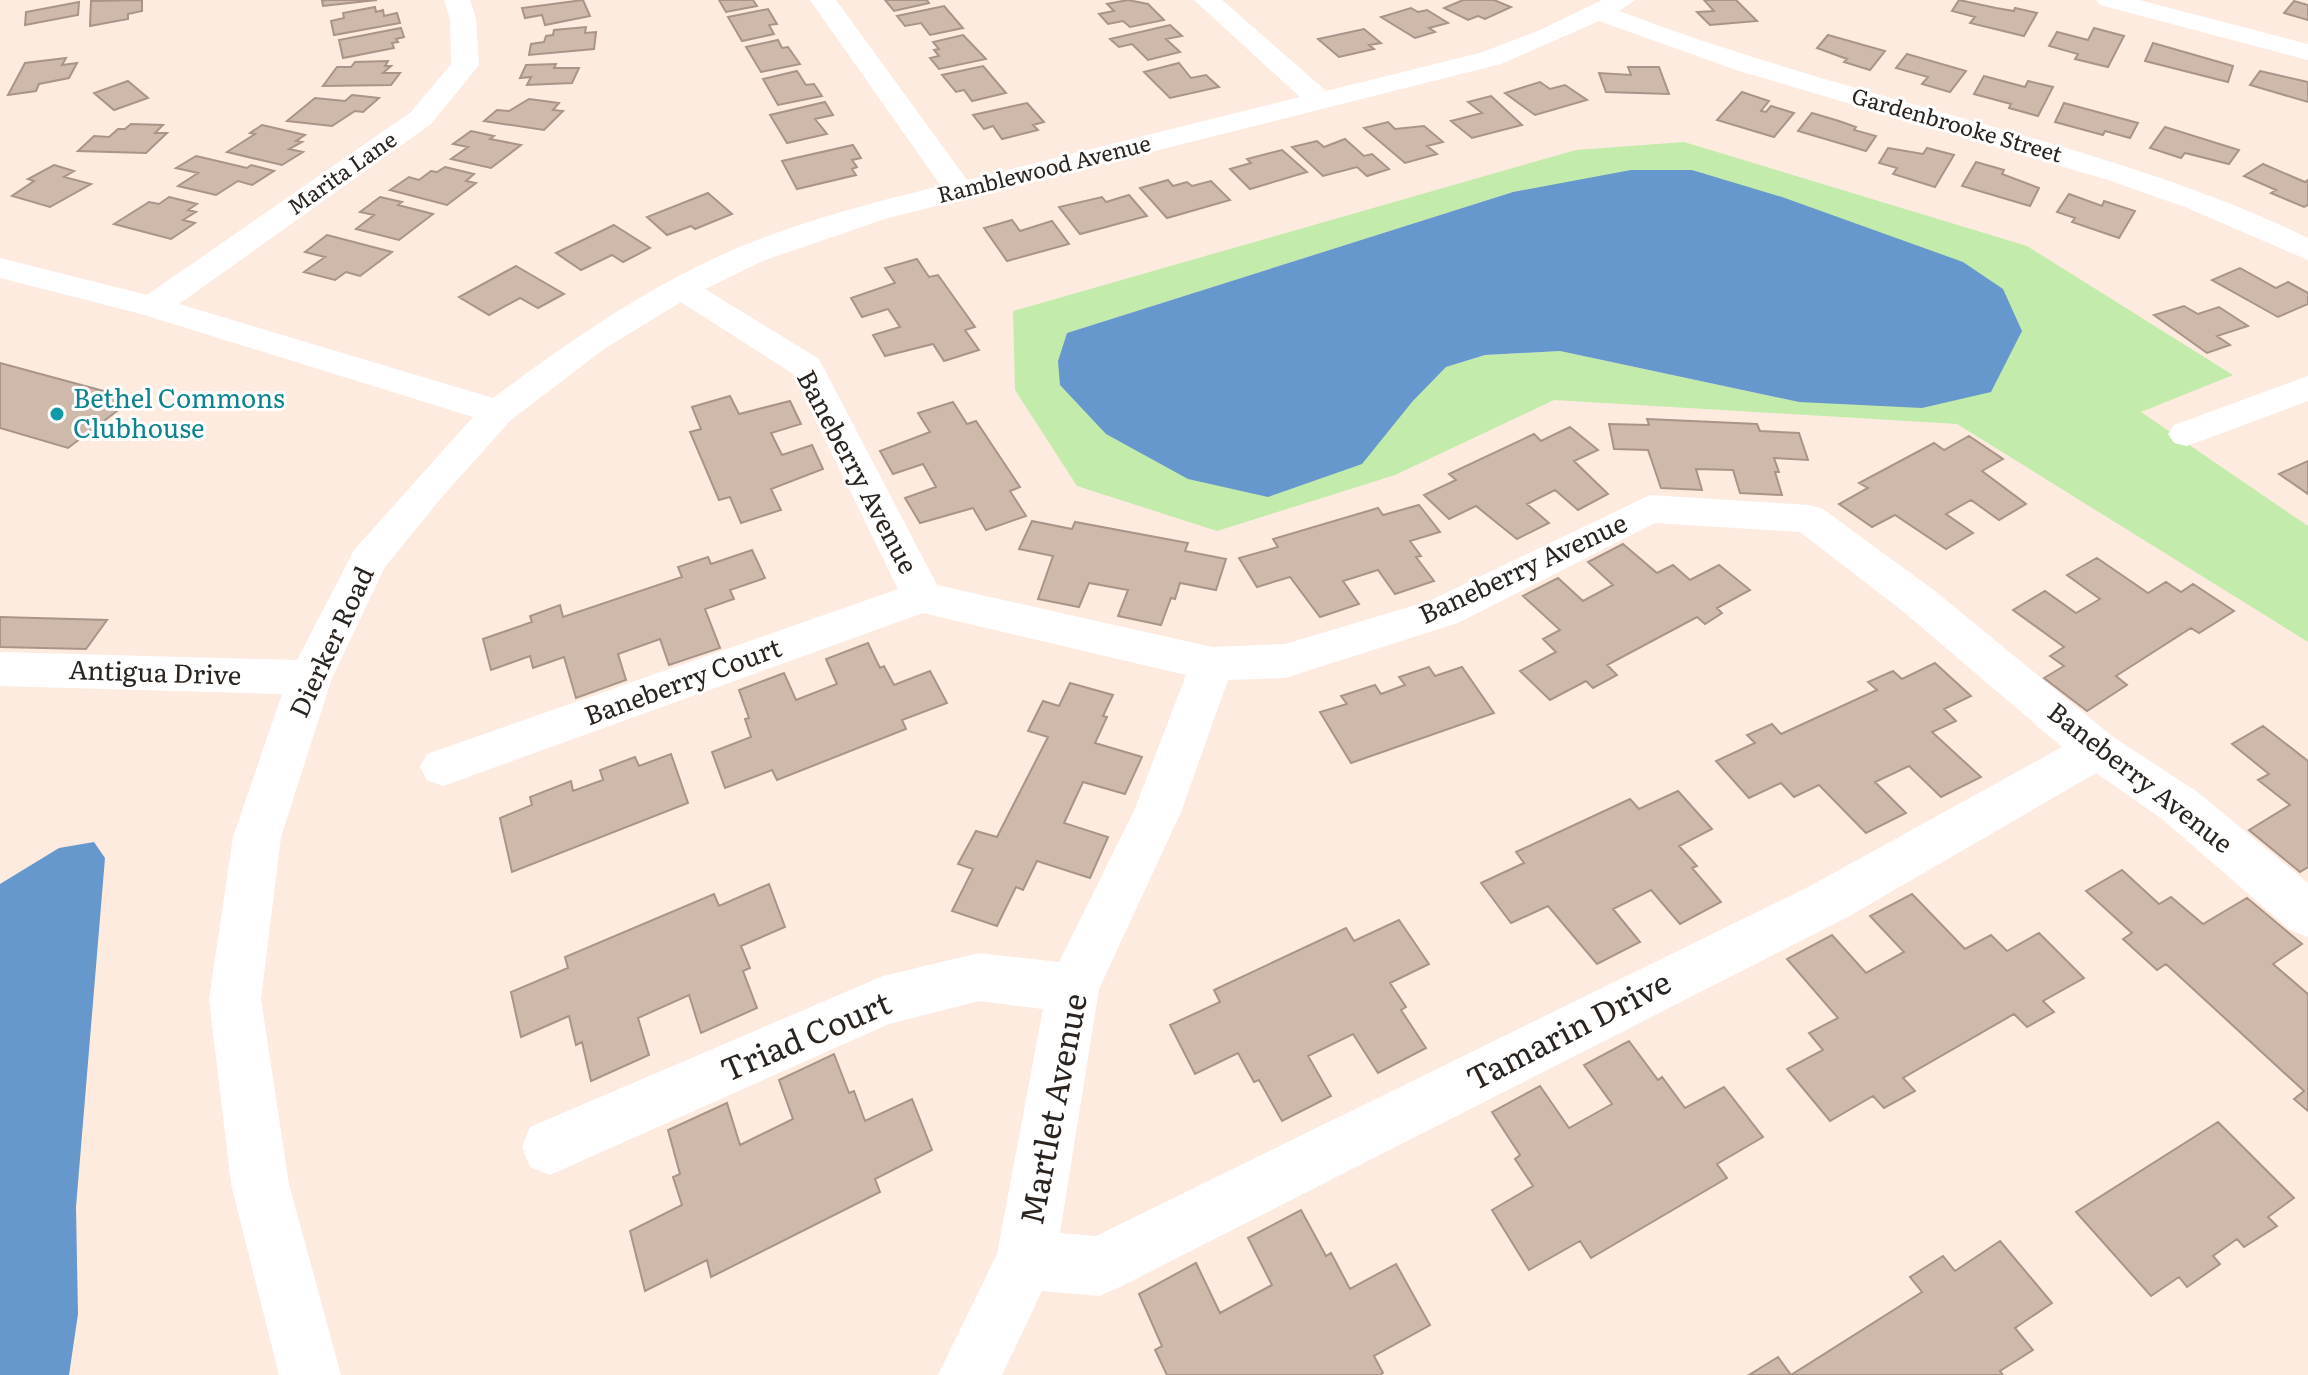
<svg xmlns="http://www.w3.org/2000/svg" width="2308" height="1375" viewBox="0 0 2308 1375" font-family="Literata,serif">
<style>
.green{fill:#c3ebac;fill-rule:evenodd}
.water{fill:#6698cd}
.building{fill:#cfb9ab;stroke:#a99487;stroke-width:2}
.lines{fill:none;stroke-linecap:round;stroke-linejoin:round}
.street{fill:#fff;fill-rule:evenodd}
.culture-dot{fill:#0f9aa8;stroke:#fff;stroke-width:3}
.labels{text-anchor:middle;stroke-width:6;stroke-linejoin:round;paint-order:stroke}
.far-street-label{font-size:22px;fill:#2b231e;stroke:#fff}
.culture-label{font-size:26px;fill:#0d838f;stroke:#fff;text-anchor:start}
.street-label{font-size:26px;fill:#2b231e;stroke:#fff}
.near-street-label{font-size:32px;fill:#2b231e;stroke:#fff}
</style>
<rect width="100%" height="100%" fill="#fdebdf"/>
<path class="green" d="M1684 142 2027 246 2233 375 2141 412 2308 526V642L1957 424 1554 400 1395 475 1217 531 1077 486 1015 390 1013 311 1576 150ZM1513 192 1799 402 1560 351 1485 355 1446 367 1412 402 1058 361 1067 333Z"/>
<path class="water" d="M1631 170H1692L1782 197 1963 262 2003 289 2022 331 1991 392 1922 408 1799 402 1560 351 1485 355 1446 367 1412 402 1362 464 1268 497 1188 479 1106 434 1060 385 1058 361 1067 333 1513 192Z
M94 842 105 858 76 1207 78 1314 69 1375H0V884L59 848Z"/>
<path class="building" d="M142 0V11L128 14V19L90 26 91 1Z
M377 0 323 6 322 1 326 0Z
M583 0 590 16 545 25 542 15 525 18 522 8Z
M719 0H753L757 6 726 12Z
M885 0H927L929 3 894 11Z
M1128 0 1148 4 1164 20 1130 27 1123 21 1108 24 1099 14 1114 11 1107 4Z
M1463 0H1494L1511 7 1485 19 1478 16 1468 20 1444 8Z
M1704 0H1736L1757 21 1710 25 1697 12 1714 11Z
M1959 0 1996 8 2014 11 2015 8 2037 13 2024 36 1970 23 1975 17 1952 11Z
M2294 1 2308 5V20L2284 13Z
M79 2 78 15 25 25 26 12Z
M944 6 963 28 930 35 921 23 905 26 897 16Z
M375 7 376 12 383 10 384 16 397 13 400 23 334 35 331 21 344 18 343 13Z
M1411 8 1418 12 1427 10 1448 23 1429 28 1435 32 1415 38 1381 17Z
M768 9 777 24 769 25 774 34 742 41 728 17Z
M1170 25 1182 36 1166 39 1180 52 1148 60 1132 44 1119 47 1110 39Z
M586 27 585 33 596 32 594 49 529 55 531 44 544 42 546 36 553 35 554 30Z
M401 28 404 37 396 39 398 42 392 43 394 48 343 58 339 40Z
M2094 28 2124 36 2108 67 2075 59 2078 54 2049 46 2057 32 2088 40Z
M1364 29 1381 43 1369 45 1374 49 1339 57 1318 39Z
M963 35 986 59 939 69 930 58 939 56 934 50 939 49 933 42Z
M1828 35 1885 51 1870 70 1844 62 1847 59 1817 48Z
M778 40 782 48 788 47 800 64 761 72 746 47Z
M2153 43 2233 66 2228 82 2145 61Z
M1907 54 1966 71 1950 92 1922 84 1928 77 1896 68Z
M66 58 62 65 77 63 69 78 39 84 36 91 8 95 25 63Z
M388 61 385 66H391L383 73H400L391 85 323 86 337 67H351L355 62Z
M1179 63 1191 78 1206 75 1219 87 1170 98 1144 72Z
M556 64 554 68H579L572 83 527 85 531 77 520 78 526 65Z
M983 66 1006 93 972 101 964 90 956 92 942 75Z
M1628 67H1659L1669 94 1606 92 1599 73 1631 75Z
M797 71 806 85 814 84 822 96 778 105 763 79Z
M2260 71 2308 82V102L2250 85Z
M1984 76 2025 87 2028 81 2053 87 2038 116 2009 108 2011 104 1974 94Z
M128 81 148 98 114 110 94 93Z
M1540 82 1550 89 1565 85 1587 100 1535 115 1505 93Z
M1742 92 1769 101 1761 111 1766 112 1771 106 1794 113 1774 137 1717 120Z
M352 95 379 98 363 112 355 111 332 126 287 121 315 98 345 101Z
M1491 96 1522 125 1472 138 1451 121 1482 113 1468 102Z
M529 99 559 103 553 110 563 111 544 130 484 121 497 110 509 111Z
M825 102 833 115 815 119 827 134 787 143 770 115Z
M1027 103 1044 122 1033 125 1038 130 1002 139 993 126 984 129 973 115Z
M2064 103 2138 123 2130 138 2105 131 2103 135 2055 122Z
M1812 113 1839 121 1856 127 1854 130 1876 136 1866 151 1798 131Z
M1388 122 1395 129 1424 126 1443 142 1427 146 1437 154 1405 163 1364 128Z
M131 124 163 125 155 133H167L146 153 78 151 94 136 109 137 118 129H125Z
M262 125 305 135 296 141 302 142 289 149 303 152 282 165 227 152 255 134 250 133Z
M2165 127 2239 150 2229 164 2185 153 2181 158 2150 148Z
M471 131 494 136 490 139 521 145 491 168 451 159 468 147 453 144Z
M1345 139 1364 156 1372 154 1389 169 1367 176 1357 167 1323 176 1292 147 1317 141 1324 147Z
M853 145 861 158 852 160 857 167 852 169 856 175 797 189 782 161Z
M1888 148 1923 154 1927 148 1954 155 1935 187 1893 174 1897 168 1879 163Z
M1282 150 1307 172 1250 189 1230 169 1251 163 1247 159Z
M196 156 247 168 251 165 274 171 252 185 238 181 216 195 178 186 198 173 176 168Z
M1976 162 2004 170 2002 174 2039 188 2030 206 1962 186Z
M2263 164 2305 182 2308 180V205L2304 207 2271 193 2276 190 2244 176Z
M54 165 74 171 64 177 91 184 50 207 12 196 34 181 28 179Z
M445 167 474 174 466 181 476 183 447 205 390 190 409 177 419 180 431 171 437 172Z
M1168 180 1173 186 1187 182 1192 186 1211 181 1230 200 1167 218 1140 188Z
M708 193 732 214 695 229 691 226 667 235 647 217Z
M2069 194 2102 206 2104 201 2135 211 2119 238 2072 222 2075 218 2057 212Z
M1129 195 1147 216 1080 234 1059 207 1102 197 1106 202Z
M169 197 197 204 188 210 196 212 183 220 195 223 171 239 114 224 149 202 159 204Z
M380 197 402 202 398 205 433 214 399 240 356 229 374 215 360 212Z
M1012 220 1020 231 1052 221 1069 244 1007 261 984 228Z
M614 225 650 248 623 262 612 255 581 270 556 253Z
M327 235 392 252 360 276 346 272 335 280 304 272 325 257 305 252Z
M917 259 929 277 938 275 975 327 965 330 979 350 944 361 933 344 885 356 873 335 900 327 888 309 862 317 851 298 895 283 885 268Z
M516 266 564 294 538 308 520 298 489 315 459 297Z
M2240 268 2276 288 2288 282 2308 293V304L2278 317 2212 280Z
M2184 306 2198 314 2219 307 2248 326 2217 336 2230 345 2207 353 2154 315Z
M0 363 133 399 68 448 0 428Z
M730 396 739 414 790 401 801 424 771 433 782 455 812 445 823 469 771 489 781 510 741 523 730 497 719 500 690 432 701 429 692 407Z
M953 402 967 424 976 421 1020 487 1010 491 1026 516 986 530 973 508 920 523 905 498 936 487 923 464 893 474 880 451 930 432 918 413Z
M1647 419 1757 424 1760 431 1799 433 1808 460 1774 458 1779 472H1775L1782 495 1740 493 1733 470 1696 469 1702 490 1661 488 1648 450 1614 449 1609 424 1649 425Z
M1570 427 1598 450 1574 461 1608 494 1578 510 1555 490 1527 504 1549 523 1517 539 1476 506 1449 519 1424 495 1456 480 1449 474 1534 434 1541 441Z
M1969 436 2003 459 1982 471 2026 504 1999 520 1971 500 1946 514 1973 533 1946 549 1895 515 1872 527 1839 504 1868 488 1859 483 1934 443 1944 450Z
M2308 461V494L2279 474Z
M1419 505 1440 532 1410 541 1421 556 1416 557 1434 581 1395 594 1378 570 1343 581 1359 604 1320 617 1290 577 1257 587 1239 558 1278 547 1273 539 1378 508 1383 515Z
M1032 521 1072 529 1075 522 1188 543 1185 551 1226 559 1216 590 1180 583 1175 599 1171 598 1161 625 1118 616 1128 590 1089 583 1079 607 1038 599 1053 556 1019 549Z
M1623 544 1657 573 1673 565 1690 580 1719 565 1750 590 1717 608 1722 613 1705 624 1697 617 1607 665 1617 675 1593 688 1586 681 1550 700 1520 671 1556 652 1543 639 1560 630 1523 596 1558 578 1583 601 1613 585 1588 562Z
M752 550 765 578 730 590 734 599 705 609 720 648 669 665 660 639 618 654 626 680 576 698 564 657 533 668 530 656 491 670 483 639 532 622 530 616 560 605 563 617 682 577 678 567 708 557 711 564Z
M2097 558 2148 593 2166 582 2181 592 2193 584 2234 611 2199 633 2191 628 2116 676 2127 685 2087 711 2044 678 2064 666 2050 656 2064 647 2013 610 2045 591 2076 613 2100 599 2067 575Z
M0 617 107 620 86 649 0 647Z
M868 643 880 668 884 666 894 685 930 671 947 703 902 720 906 729 777 780 772 770 725 788 712 752 751 737 745 719 749 718 739 690 784 673 796 700 837 684 826 659Z
M1935 663 1971 696 1944 709 1956 721 1932 732 1981 777 1941 797 1909 766 1875 782 1906 813 1866 833 1819 785 1794 797 1781 783 1749 798 1716 761 1755 743 1747 735 1772 724 1781 734 1877 690 1868 682 1893 671 1902 679Z
M1429 667 1435 676 1462 667 1494 713 1351 763 1320 712 1347 704 1341 696 1375 685 1381 694 1405 685 1399 677Z
M1070 683 1113 695 1103 716 1107 717 1095 743 1142 757 1125 794 1083 782 1064 823 1108 837 1090 878 1037 861 1023 890 1016 887 997 926 952 911 973 869 958 864 976 831 997 837 1048 737 1028 731 1043 701 1059 706Z
M2263 726 2308 761V867L2300 872 2249 830 2290 805 2258 780 2269 774 2232 744Z
M671 754 688 803 512 872 500 818 532 805 530 797 571 781 573 791 603 780 600 770 635 757 639 766Z
M1678 791 1712 829 1679 846 1697 866 1692 868 1721 902 1680 924 1651 890 1613 909 1640 942 1597 964 1548 906 1511 923 1481 883 1524 863 1516 852 1630 799 1639 809Z
M2122 870 2159 904 2171 897 2203 924 2247 898 2302 944 2273 964 2308 994V1111L2294 1099 2304 1091 2166 964 2157 970 2123 939 2132 933 2086 891Z
M769 884 785 927 741 946 750 968 743 971 757 1008 701 1033 689 995 638 1018 649 1055 591 1081 582 1042 576 1045 569 1016 521 1037 511 992 568 968 565 957 714 894 719 906Z
M1912 894 1965 949 1991 935 2007 951 2039 933 2084 978 2043 1001 2054 1012 2027 1027 2014 1014 1903 1078 1915 1091 1884 1108 1873 1096 1830 1121 1787 1069 1823 1050 1809 1033 1838 1018 1787 959 1832 935 1866 973 1904 952 1870 916Z
M1399 920 1429 964 1390 983 1406 1007 1401 1010 1426 1048 1378 1073 1353 1034 1308 1056 1331 1096 1282 1121 1259 1080 1254 1082 1238 1053 1195 1074 1170 1025 1220 1002 1214 990 1346 928 1354 941Z
M1629 1041 1658 1080 1662 1077 1685 1108 1724 1087 1763 1137 1717 1164 1727 1178 1591 1258 1580 1241 1529 1270 1492 1210 1533 1186 1515 1159 1520 1155 1492 1112 1540 1086 1569 1128 1612 1104 1584 1065Z
M834 1054 849 1093 854 1091 865 1121 912 1099 932 1150 875 1179 880 1192 711 1277 707 1260 645 1291 630 1231 682 1205 673 1177 680 1174 668 1130 727 1103 740 1145 793 1119 779 1080Z
M2218 1122 2294 1198 2268 1217 2277 1226 2244 1247 2237 1239 2213 1256 2220 1264 2187 1287 2179 1277 2151 1296 2076 1212Z
M1301 1210 1326 1256 1331 1253 1350 1289 1396 1264 1430 1325 1374 1356 1383 1373 1380 1375H1167L1155 1350 1162 1346 1139 1294 1196 1263 1220 1313 1272 1285 1248 1238Z
M2000 1241 2052 1303 2015 1328 2033 1350 2000 1371 2003 1375H1791L1922 1292 1910 1277 1943 1256 1955 1271Z
M1778 1357 1791 1375H1749Z"/>
<g class="lines">
<path class="street" d="M444 0H470L476 19 479 65 431 124 179 304 493 398C571 340 651 284 742 246 806 220 874 202 941 186L810 0H836L967 180 1300 97 1194 0H1222L1326 91 1483 52 1540 30 1602 0H1635L1619 11C1727 52 1837 83 1948 114 2070 149 2193 182 2308 238V260L2185 207 2108 180 1739 71 1599 21 1501 64 888 218 765 260 705 289 819 359 937 585 1212 647 1285 644 1429 601 1650 495 1809 505 1823 509 1935 591 2113 737 2196 791 2308 883V937L2290 930 2162 819 2096 773 1846 918 1120 1287 1099 1296 1042 1291 1002 1375H938L997 1254 1043 1009 979 1001 889 1024 550 1175 530 1167 522 1147 530 1127 883 976 979 953 1059 962 1134 811 1186 675 923 613 443 786 427 780 420 767 427 754 898 589 793 374 681 302 604 349 511 420 441 498 385 567 332 678 281 837 261 999 289 1184 341 1375H279L231 1184 209 999 233 837 282 694 0 686V652L297 660 354 550 473 417 141 314 0 278V258L147 295 411 112 451 64 450 19ZM1655 523 1800 532 1905 613 2062 747 1810 886 1096 1236 1060 1233 1099 989 1181 812 1228 680 1285 678 1458 623Z
M2096 0H2139L2308 44V60L2100 5Z
M2308 376V401L2187 446 2174 443 2168 434 2174 425Z"/>
</g>
<circle class="culture-dot" cx="57" cy="414" r="8"/>
<g class="labels">
<g class="far-street-label">
<text transform="translate(1957 125) rotate(16)" y="8">Gardenbrooke Street</text>
<text transform="translate(1044 169) rotate(-14)" y="8">Ramblewood Avenue</text>
<text transform="translate(342 173) rotate(-35)" y="8">Marita Lane</text>
</g>
<g class="culture-label">
<text x="73" y="408">Bethel Commons<tspan x="73" dy="30">Clubhouse</tspan></text>
</g>
<g class="street-label">
<text transform="translate(857 472) rotate(62)" y="9">Baneberry Avenue</text>
<text transform="translate(1523 569) rotate(-25)" y="9">Baneberry Avenue</text>
<text transform="translate(332 642) rotate(-65)" y="9">Dierker Road</text>
<text transform="translate(155 673) rotate(2)" y="9">Antigua Drive</text>
<text transform="translate(683 682) rotate(-20)" y="9">Baneberry Court</text>
<text transform="translate(2140 778) rotate(38)" y="9">Baneberry Avenue</text>
</g>
<g class="near-street-label">
<text transform="translate(1569 1031) rotate(-27)" y="11">Tamarin Drive</text>
<text transform="translate(806 1037) rotate(-23)" y="11">Triad Court</text>
<text transform="translate(1054 1109) rotate(-79)" y="11">Martlet Avenue</text>
</g>
</g>
</svg>
